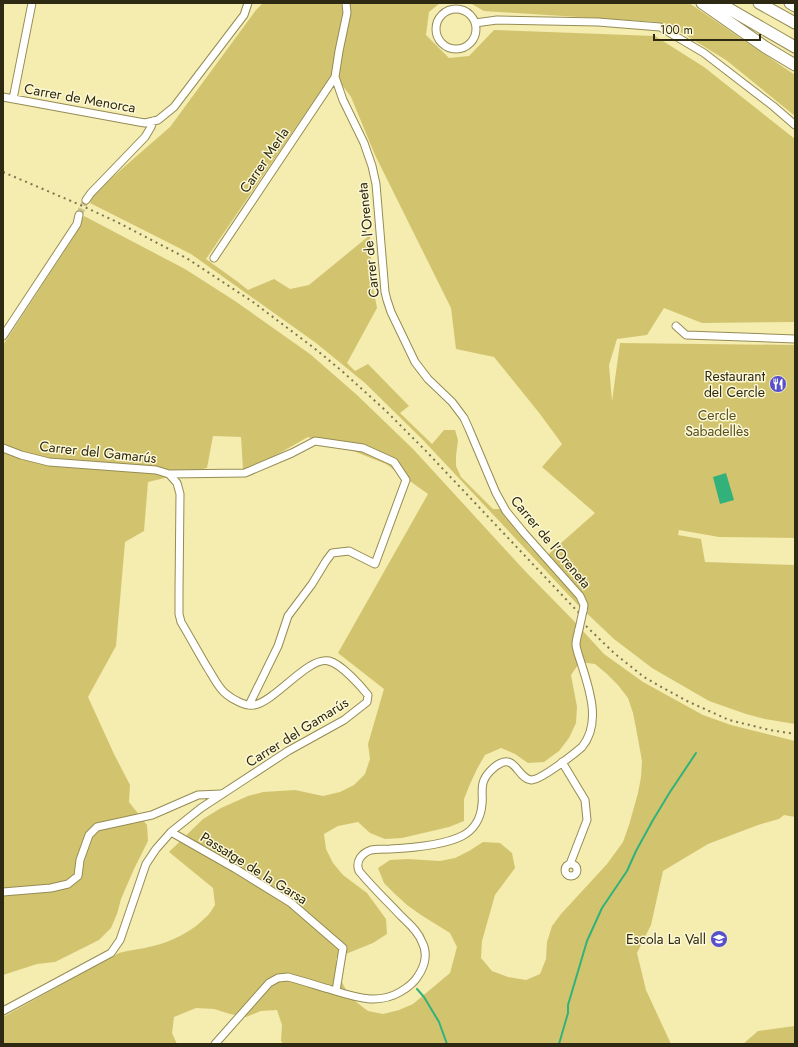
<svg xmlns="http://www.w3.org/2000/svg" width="798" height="1047" viewBox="0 0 798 1047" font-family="Jost,sans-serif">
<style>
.green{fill:#d2c46f;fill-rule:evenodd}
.water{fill:#32b17b}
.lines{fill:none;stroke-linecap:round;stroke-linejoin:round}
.stream{stroke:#32b17b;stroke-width:2}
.minor-tunnel{stroke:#cdc590;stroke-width:7;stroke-dasharray:7 3.5;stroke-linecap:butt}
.minor-casing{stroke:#958c54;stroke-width:9}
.highway-casing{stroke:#958c54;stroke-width:13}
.minor{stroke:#fff;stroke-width:7}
.highway{stroke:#fff;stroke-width:11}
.rail{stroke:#7c7651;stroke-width:2;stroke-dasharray:2 4;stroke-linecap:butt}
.minor-bridge-casing{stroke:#958c54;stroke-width:9;stroke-linecap:butt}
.minor-bridge{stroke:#fff;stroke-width:7}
.labels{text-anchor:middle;stroke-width:3;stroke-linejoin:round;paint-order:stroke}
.street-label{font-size:14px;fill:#2d2912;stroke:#fdf8d5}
.poi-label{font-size:14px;fill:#2d2912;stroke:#fdf8d5;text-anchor:end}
.park-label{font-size:14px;fill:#564f20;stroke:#fdf8d5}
</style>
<rect width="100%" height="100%" fill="#f5ecb0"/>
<path class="green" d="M263 3H440L429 12 426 35 449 58 469 56 494 30 655 36 704 67 795 139V322L702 323 664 308 647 335 617 339 609 365 612 401 620 343 795 345V538L719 537 679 530 678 535 701 539 705 562 795 565V724L765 719 746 714 709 701 652 668 614 639 578 605 423 440 365 383 316 343 191 254 90 203 93 195 100 188 170 127 256 10ZM333 73 351 97 375 155 451 308 456 349 494 357 540 414 562 444 542 467 595 513 543 559 529 546 500 509H493L461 477 456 466V456L458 440 455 430H444L432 444 400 413 409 406 368 364 355 371 347 363 377 308 372 282 370 235 309 285 290 289 274 279 248 290 238 282 206 259Z
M470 3H689L795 75V116L726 60 682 33 657 22 484 11Z
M84 216 185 269 235 301 310 354 357 395 413 449 525 571 572 619 604 654 643 682 703 715 731 725 795 741V817L784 815 779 819 758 825 708 844 663 871 651 925 637 953 646 990 671 1044H283L281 1041 282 1025 277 1010 261 1011 246 1017 230 1014 214 1009 196 1008 174 1017 172 1033 177 1044H3V1017L119 953C130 950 142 949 153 946 171 942 193 931 206 917 210 914 212 909 215 905L213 888 169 852 203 819 221 808 248 796 263 792 295 790 323 796 340 792 354 785 365 774 370 759 368 744 384 689 338 653 428 494 386 464 356 452 308 437 245 473 243 470 241 437 213 436 207 468 148 482 144 531 125 542 116 646 88 697 114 754 130 785 129 802 147 825 148 841 134 869 121 899 117 914 111 928 99 940 55 962 37 964 3 975V345L75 235ZM580 662 595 664 607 674 618 685 628 698 633 713 636 728 642 761 641 777 638 793 629 825 623 842 607 864 561 914 552 926 547 942 546 959 540 974 526 980 508 977 492 971 481 958 482 941 495 895 515 868 512 853 500 843 483 842 469 851 455 858 440 861 408 859 390 860 378 868 384 883 395 894 407 905 421 915 450 933 457 947 450 973 413 1004 399 1010 383 1014 368 1011 355 1001 345 988 338 974 336 958 373 943 387 934 386 919 367 893 343 875 333 863 326 849 324 834 338 826 358 822 370 833 385 839 402 838 449 827 464 821V799L470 784 477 769 485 755 501 748 515 754 528 763 544 762 559 751 569 738 576 723 577 707 571 675Z
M795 1026V1044H743L758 1031Z"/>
<path class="water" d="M726 473 734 500 720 504 713 477Z"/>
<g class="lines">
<path class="stream" d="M417 989 424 997 439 1022 447 1044
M559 1044 568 1013V1005L587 941 602 908 627 871 636 851 653 820 670 792 696 753"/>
<path class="minor-tunnel" d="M79 215 86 200"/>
<g class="minor-casing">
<path id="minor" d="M346 3 347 13 339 51 335 77 343 100 364 143 372 166 376 184 385 292 387 300 391 312 415 362 428 379 452 402 464 418 469 429 496 493 506 511 524 533 580 596 584 605 583 611
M436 29a20 20 0 1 1 40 0a20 20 0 1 1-40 0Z
M475 23 497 20 598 22 660 27 704 53 773 106 795 125
M3 97 139 122 145 123 158 120 174 107 244 15 248 3
M13 99 32 3
M86 200 91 193 145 137 151 127 153 121
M214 258 335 77
M676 326 686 335 795 339
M3 336 77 224 79 215
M3 448 21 455 49 462 156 470 169 474 177 483 180 494 179 592V614L181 622C190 637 198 652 207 667 213 676 218 688 226 694 232 699 246 707 254 705 276 701 308 656 329 661 341 664 360 685 368 695L367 702 344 720 288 751 201 808 171 832 156 849 146 864 120 940 111 953 3 1011
M169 474 245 473 292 453 315 441 363 448 394 462 406 480 375 564 349 551 332 553 326 561 312 584 288 616 278 646 249 705
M562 762 585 800 587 820 570 864
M171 832 236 869 291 903 343 948 336 991
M565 870a6 6 0 1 1 12 0a6 6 0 1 1-12 0Z
M3 892 51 888 68 884 78 876 80 860 89 835 97 827 152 815 198 795 221 794
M215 1044 269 983 278 978 288 977C303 981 318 986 332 990 355 997 378 1005 400 992 407 988 414 983 418 976 425 966 428 953 422 942 418 931 409 924 401 916 387 901 372 887 359 871 355 861 362 853 371 850 378 849 384 849 390 849 410 848 444 845 462 836 474 830 481 818 482 804 483 797 481 790 483 783 485 775 494 766 501 763 515 756 519 779 531 780 541 780 574 754 582 747 601 724 590 691 582 666 580 659 577 652 576 645 576 639 578 634 579 629"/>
</g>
<g class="highway-casing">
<path id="highway" d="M702 3 765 47 795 65
M719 3 795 47
M759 3 795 23
M790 3 795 6"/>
</g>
<use href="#minor" class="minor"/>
<use href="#highway" class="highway"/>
<path class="rail" d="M3 172 78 204 117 222 188 259 253 302 314 348 342 371 385 410 425 450 579 613
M586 626 614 653 644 677 665 689 687 701 729 720 770 730 795 734"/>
<g class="minor-bridge-casing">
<path id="minor-bridge" d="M579 629 583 611"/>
</g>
<use href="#minor-bridge" class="minor-bridge"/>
</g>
<defs>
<g id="restaurant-disc" transform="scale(0.9)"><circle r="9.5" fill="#5750c8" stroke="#fdf8d5"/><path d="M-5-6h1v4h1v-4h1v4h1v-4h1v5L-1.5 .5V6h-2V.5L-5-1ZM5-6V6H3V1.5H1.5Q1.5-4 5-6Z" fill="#fff"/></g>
<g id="school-disc" transform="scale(0.9)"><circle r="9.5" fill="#5750c8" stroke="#fdf8d5"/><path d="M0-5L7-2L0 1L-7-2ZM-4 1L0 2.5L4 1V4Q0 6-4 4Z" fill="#fff"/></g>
</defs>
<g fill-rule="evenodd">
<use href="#restaurant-disc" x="778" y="384"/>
<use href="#school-disc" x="719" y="939"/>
</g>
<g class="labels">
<g class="street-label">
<text transform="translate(80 98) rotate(10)" y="5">Carrer de Menorca</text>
<text transform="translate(264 160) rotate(-56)" y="5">Carrer Merla</text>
<text transform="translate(368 240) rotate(-96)" y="5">Carrer de l'Oreneta</text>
<text transform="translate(98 452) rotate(6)" y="5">Carrer del Gamarús</text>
<text transform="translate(551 542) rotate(50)" y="5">Carrer de l'Oreneta</text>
<text transform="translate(297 732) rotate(-32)" y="5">Carrer del Gamarús</text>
<text transform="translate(254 868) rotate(32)" y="5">Passatge de la Garsa</text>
</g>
<g class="poi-label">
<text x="765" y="381">Restaurant<tspan x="765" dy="16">del Cercle</tspan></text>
<text x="706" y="944">Escola La Vall</text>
</g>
<g class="park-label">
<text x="717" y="420">Cercle<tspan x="717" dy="16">Sabadellès</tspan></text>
</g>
</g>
<rect width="798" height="1047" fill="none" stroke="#2d2912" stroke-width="8"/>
<path d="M654 34v6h106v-6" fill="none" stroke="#2d2912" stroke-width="2"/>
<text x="660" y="34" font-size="12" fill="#2d2912" stroke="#fdf8d5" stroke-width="3" paint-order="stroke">100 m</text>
</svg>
